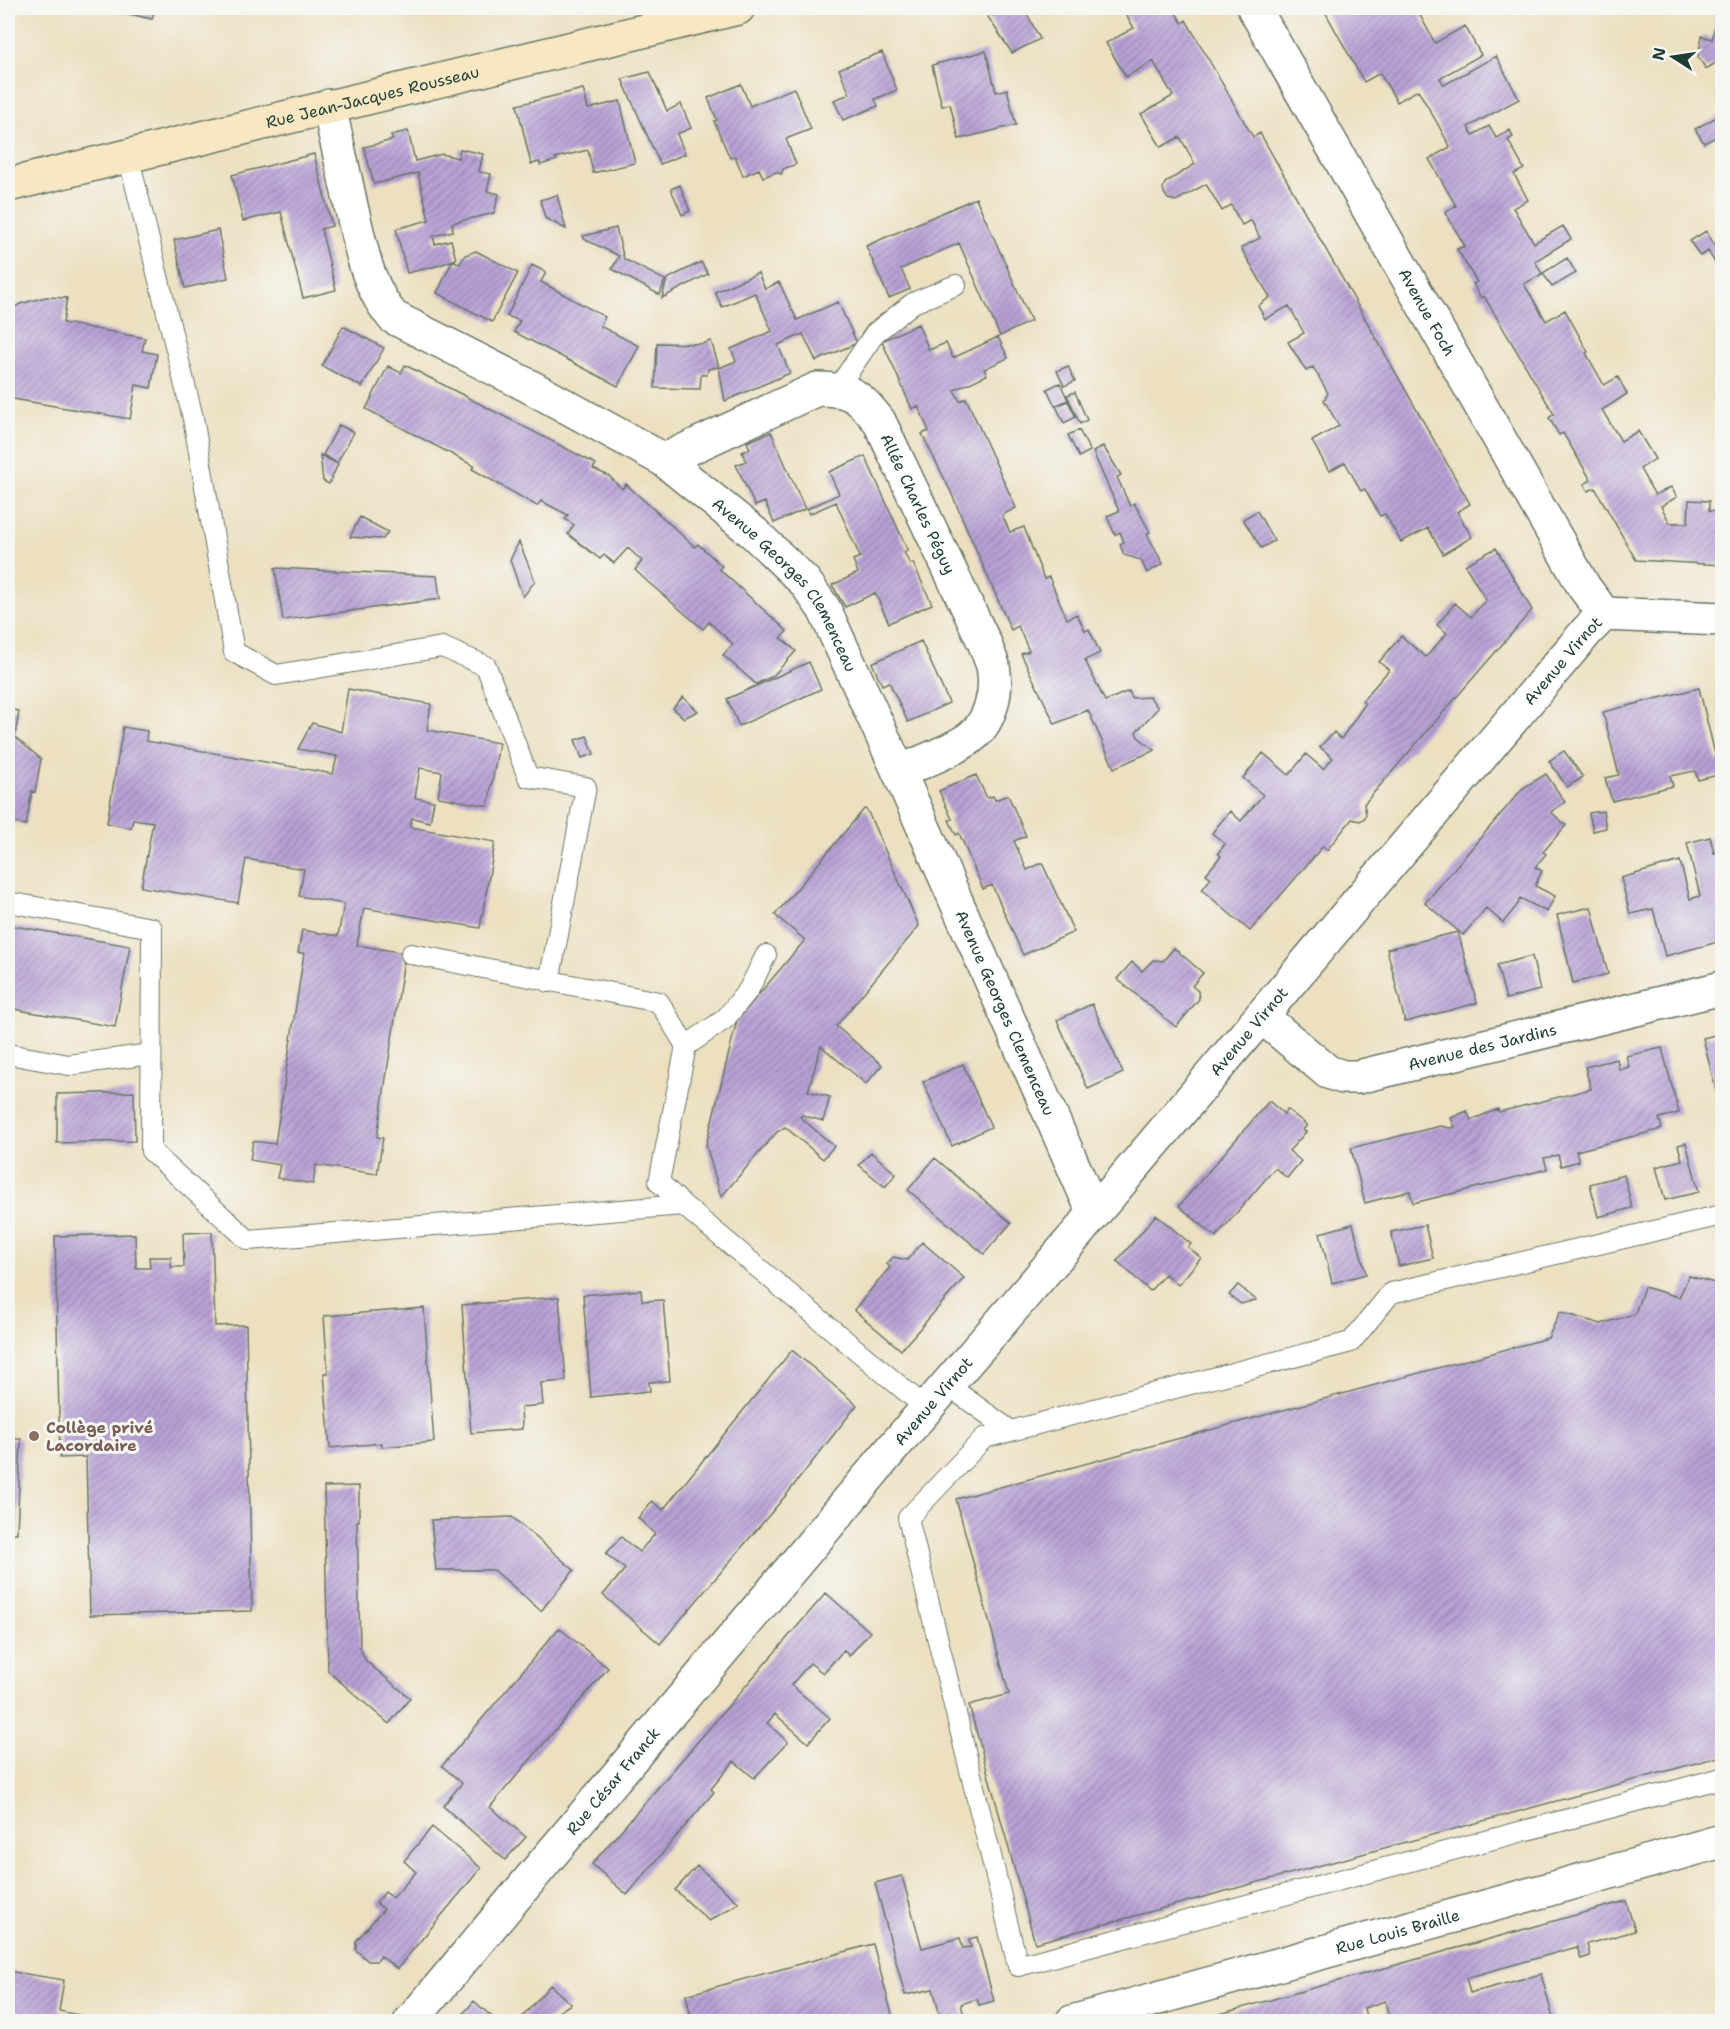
<svg xmlns="http://www.w3.org/2000/svg" width="1730" height="2029" viewBox="0 0 1730 2029" font-family="'Shantell Sans',sans-serif">
<style>
.building{fill:url(#building-hatch)}
.lines{fill:none;stroke-linecap:round;stroke-linejoin:round}
.lane-casing{stroke:#677665;stroke-width:22}
.street-casing{stroke:#677665;stroke-width:36}
.secondary-casing{stroke:#677665;stroke-width:36}
.lane{stroke:#fff;stroke-width:20}
.street{stroke:#fff;stroke-width:33}
.secondary{stroke:#f7e8c3;stroke-width:33}
.education-dot{fill:#8d6e63;stroke:#f6f6f2;stroke-width:2}
.labels{text-anchor:middle;stroke-width:6;stroke-linejoin:round;paint-order:stroke}
.street-label{font-size:16px;fill:#1f3d34;stroke:#f6f6f2}
.education-label{font-size:16px;font-weight:bold;fill:#785e54;stroke:#f6f6f2;text-anchor:start}
</style>
<defs>
<pattern id="building-hatch" width="6" height="6" patternUnits="userSpaceOnUse" patternTransform="scale(1.5)"><rect width="6" height="6" fill="#b8a1d6"/><path d="M-1 1l2-2M0 6l6-6M5 7l2-2" fill="none" stroke="#9584ae"/></pattern>
</defs>
<rect width="100%" height="100%" fill="#f6f6f2"/>
<filter id="ink" filterUnits="userSpaceOnUse"><feTurbulence type="fractalNoise" baseFrequency=".0167" numOctaves="2"/><feDisplacementMap in="SourceGraphic" scale="12" xChannelSelector="R" yChannelSelector="G"/><feConvolveMatrix kernelMatrix="1 2 1 2 8 2 1 2 1" color-interpolation-filters="sRGB"/></filter>
<filter id="wash" filterUnits="userSpaceOnUse"><feTurbulence type="fractalNoise" baseFrequency=".008" numOctaves="4" result="noise"/><feDisplacementMap in="SourceGraphic" scale="24" xChannelSelector="R" yChannelSelector="G"/><feGaussianBlur stdDeviation="1.35" result="paint"/><feColorMatrix in="noise" values="0 0 0 0 0 0 0 0 0 0 0 0 0 0 0 0 0 1.4 0 .05"/><feComposite in="paint" operator="in"/></filter>
<g filter="url(#wash)">
<rect width="100%" height="100%" fill="#ece0c1"/>
<g id="blocks">
<path class="building" d="M103 8H155L152 19Z
M982 8H1003L1006 11 1014 8H1024L1040 39 1012 53Z
M1122 8H1173L1182 23 1186 20 1253 137 1260 133 1470 504 1457 512 1472 537 1443 554 1428 528 1401 542 1385 514 1380 516 1365 489 1361 491 1345 462 1329 471 1312 441 1339 426 1324 400 1328 393 1313 367 1306 371 1288 342 1304 333 1289 306 1265 319 1258 306 1270 297 1241 248 1260 238 1251 220 1242 225 1231 205 1222 211 1206 184 1176 201 1168 199 1164 193 1163 188 1165 183 1195 164 1180 137 1161 147 1141 114 1173 96 1153 61 1126 77 1106 43 1134 28Z
M1323 8H1416L1435 43 1465 26 1481 55 1440 78 1444 85 1496 56 1519 99 1468 127 1473 135 1489 126 1496 138 1510 130 1513 137 1508 140 1524 169 1514 174 1528 200 1513 208 1534 243 1563 226 1571 239 1535 261 1542 274 1524 284 1546 321 1565 310 1588 352 1586 353 1604 385 1618 377 1627 394 1602 410 1621 441 1638 431 1655 459 1640 469 1655 495 1671 487 1677 497 1661 506 1670 523H1688L1689 500 1709 501V511L1722 512V565L1636 560 1595 488 1588 491 1584 484 1591 480 1563 433 1559 435 1549 418 1554 414 1484 296 1481 298 1473 284 1477 282 1457 249 1465 246 1445 212 1456 206 1429 159 1450 147 1435 119 1418 90 1397 102 1380 73 1364 82Z
M1716 24 1722 26V59L1706 69 1698 57 1702 36 1712 39Z
M986 51 996 92 1007 89 1016 125 959 139 950 104 942 106 932 65Z
M882 52 897 90 875 99 878 106 843 120 834 100 850 94 839 69Z
M650 72 667 111 681 104 691 128 677 134 685 154 660 164 622 79Z
M741 84 750 106 794 88 811 129 786 139 796 164 783 169 781 174 776 172 763 177 759 169 743 176 735 156 730 158 714 121 717 120 708 98Z
M583 89 588 109 620 101 635 163 593 173 588 150 555 158 557 160 540 165V162L531 164 517 105Z
M1722 114V134L1704 143 1695 129Z
M408 131 415 161 442 154 458 158 460 149 483 154 479 172 491 174 487 191 499 194 494 213 452 223 453 231 433 236 435 244 451 240 456 259 440 265 407 273 396 229 429 220 418 173 374 184 364 147 393 140 391 135Z
M314 154 332 226 321 229 336 290 303 298 281 212 243 221 232 175Z
M680 185 690 211 682 215 671 189Z
M557 195 566 229 545 218 540 200Z
M976 198 1031 321 1000 336 959 243 901 269 910 289 889 298 866 246Z
M616 228 624 259 665 280 660 295 612 269 619 256 584 239 583 236Z
M218 230 228 278 185 288 174 240Z
M1706 231 1722 258V263L1717 266 1708 251 1700 256 1690 241Z
M476 251 518 273 492 322 437 293 453 260 460 264 465 255Z
M1567 258 1576 273 1552 287 1543 273Z
M701 262 708 274 662 298 667 279Z
M532 265 546 272 541 282 605 317 600 326 639 346 618 386 514 332 520 321 507 316Z
M758 273 765 289 779 282 797 320 838 302 857 343 816 361 803 334 778 345 790 373 725 401 719 368 736 361 731 349 772 331 755 293 722 307 715 292Z
M46 297 67 298 63 323 145 338 142 351 157 354 151 388 136 385 130 419 8 398V313L10 314 11 310 20 304Z
M918 324 929 350 946 343 953 358 998 337 1008 358 984 369 987 375 954 390 960 401 966 398 1016 508 1002 515 1010 532 1024 527 1044 579 1049 577 1067 619 1077 614 1085 631 1089 629 1100 653 1085 660 1105 701 1129 691 1132 698 1150 697 1158 708 1136 732 1138 737 1155 750 1114 768 1088 710 1055 724 1021 654 1029 651 1018 626 1011 630 950 490 922 434 929 431 918 406 912 409 882 341Z
M343 326 384 348 362 387 322 366Z
M711 341 719 367 708 369 707 375H701L700 389 655 388 657 343 702 344Z
M405 365 596 464 593 469 609 476 622 489 626 484 695 547 698 544 722 566 719 569 787 631 781 638 796 651 773 676 756 684 723 655 733 644 709 622 703 629 649 583 635 570 642 561 628 548 614 563 604 555 600 559 568 534 574 525 565 519 568 515 541 501 537 506 472 469 474 466 366 409 388 366 401 373Z
M1068 366 1075 381 1064 386 1057 371Z
M1060 383 1068 400 1055 406 1047 389Z
M1075 392 1087 420 1080 424 1067 395Z
M1068 401 1076 417 1064 423 1056 406Z
M339 425 354 432 337 463 323 455Z
M1079 430 1090 451 1079 457 1068 435Z
M771 432 805 509 774 523 765 502 755 506 736 465 746 461 742 452 750 449 747 442Z
M1103 446 1121 475 1117 477 1130 506 1134 503 1150 532 1147 534 1163 564 1147 573 1141 560 1124 555 1120 544 1124 542 1120 532 1115 535 1107 516 1119 511 1093 452Z
M320 455 338 464 329 484 323 481Z
M865 456 908 551 904 552 910 564 913 563 932 604 889 623 875 593 845 607 832 585 858 573 853 560 860 557 836 502 809 514 807 509 839 494 829 472Z
M1257 511 1274 541 1261 548 1243 519Z
M360 517 388 532 383 539 350 537Z
M519 542 535 581 523 597 510 560Z
M1496 548 1532 610 1364 804 1366 814 1365 818 1360 821 1352 819 1327 850 1323 846 1250 931 1202 890 1211 878 1206 874 1221 856 1218 853 1225 844 1212 833 1230 811 1241 821 1263 795 1243 778 1263 753 1289 775 1306 754 1323 769 1333 758 1320 747 1334 732 1341 739 1365 704 1362 701 1389 670 1379 662 1401 636 1426 657 1447 633 1437 625 1455 603 1471 617 1486 600 1465 565Z
M275 568 437 576 440 599 283 620Z
M921 641 949 703 908 722 889 682 882 685 872 663Z
M809 662 821 689 739 726 727 699Z
M1699 688 1717 762 1722 761V774L1698 780 1695 771 1670 776 1673 786 1612 801 1605 778 1619 775 1603 712Z
M348 689 431 704 427 730 499 743 488 806 438 797 442 772 420 768 415 798 434 801 430 822 412 818 410 827 495 842 480 928 364 908 357 945 405 953 377 1137 383 1138 377 1174 316 1165 313 1184 277 1178 280 1165 250 1160 253 1141 275 1144 304 953H298L302 930 338 936 344 904 299 896 304 869 246 859 238 903 141 887 153 822 133 819 131 828 107 823 123 727 147 731 146 741 333 774 337 756 298 749 312 723 341 732Z
M683 697 698 711 684 718 673 708Z
M8 709 19 711 15 737 41 759 35 792 32 791 26 825 9 821 13 799 8 798Z
M587 736 594 754 582 758 575 740Z
M1564 751 1583 777 1567 787 1549 761Z
M1546 774 1565 802 1551 812 1566 825 1543 852 1546 854 1535 867 1542 871 1535 886 1555 896 1547 912 1520 898 1518 904 1503 923 1486 908 1463 935 1425 903 1523 788Z
M976 775 987 798 993 796 995 800 1008 795 1026 836 1014 841 1027 870 1042 863 1074 932 1023 955 992 885 983 889 959 833 956 835 949 820 952 819 939 791Z
M864 809 867 810 919 926 836 1026 882 1065 866 1084 821 1046 808 1091 830 1097 823 1121 802 1115 800 1117 834 1146 823 1159 785 1127 777 1132 721 1197 706 1145 737 1020 805 940 775 915Z
M1603 811 1606 828 1593 831 1589 813Z
M1710 837 1714 853 1722 851V941L1665 956 1653 909 1630 914 1621 878 1680 861 1690 899 1700 896 1687 843Z
M1591 907 1608 974 1573 983 1557 915Z
M8 925 130 946 115 1027 8 1008Z
M1458 932 1477 1003 1405 1022 1387 949Z
M1174 948 1203 973 1192 986 1198 991 1199 999 1176 1027 1117 979 1132 962 1142 971 1153 960 1163 961Z
M1532 956 1540 990 1506 999 1497 965Z
M1092 1004 1123 1073 1088 1089 1057 1020Z
M1722 1033V1115L1703 1038Z
M1662 1048 1679 1113 1659 1118 1662 1129 1576 1151 1579 1161 1561 1166 1558 1155 1544 1158 1547 1169 1463 1191 1413 1203 1410 1191 1365 1203 1351 1148 1440 1126 1450 1128 1455 1127 1451 1118 1467 1111 1471 1120 1498 1109 1499 1112 1591 1089 1585 1067 1617 1059 1619 1070 1629 1067 1626 1056Z
M963 1064 991 1127 952 1146 923 1082Z
M134 1092 135 1141 57 1143V1094Z
M1269 1101 1284 1114 1287 1109 1307 1125 1303 1130 1306 1132 1289 1151 1301 1161 1287 1178 1275 1168 1216 1237 1179 1206Z
M1686 1143 1699 1192 1665 1200 1656 1167 1682 1160 1678 1145Z
M871 1152 896 1174 885 1187 859 1165Z
M935 1158 1011 1223 984 1254 908 1190Z
M1624 1175 1632 1208 1598 1217 1590 1184Z
M1156 1215 1191 1244 1188 1247 1201 1258 1178 1285 1165 1274 1150 1291 1117 1261Z
M1353 1224 1366 1274 1332 1283 1320 1233Z
M1425 1225 1433 1258 1399 1266 1391 1232Z
M212 1232 215 1326 246 1325 252 1611 90 1615 86 1457 60 1458 55 1236 135 1234 136 1268H150L149 1257H171V1267H184L183 1233Z
M922 1242 964 1278 901 1350 854 1310 890 1267 887 1264 893 1257 907 1260Z
M1689 1276 1722 1285V1756L1035 1943 969 1705 1009 1694 956 1499 1548 1338 1560 1312 1601 1324 1635 1314 1644 1287 1679 1297Z
M1238 1285 1256 1300 1241 1304 1229 1295Z
M641 1290 642 1301 663 1300 670 1381 649 1382 650 1391 591 1397 583 1295Z
M559 1297 566 1381 541 1383 543 1405 521 1407 522 1429 471 1433 462 1305Z
M424 1308 434 1442 382 1447V1443L330 1448 324 1373H328L324 1316Z
M792 1350 857 1405 787 1494 660 1644 603 1595 625 1569 606 1554 621 1537 639 1552 655 1534 638 1518 652 1501 663 1510Z
M8 1439H21L17 1533H8Z
M359 1486V1521H357L360 1648 366 1661 410 1698 389 1724 328 1671 324 1487Z
M512 1517 574 1570 541 1611 494 1570H436L431 1520Z
M826 1593 870 1632 849 1656 844 1650 823 1673 810 1663 791 1685 830 1718 808 1743 775 1714 767 1723 788 1742 754 1778 734 1761 711 1789 714 1792 627 1895 592 1864Z
M559 1628 608 1668 490 1807 526 1837 505 1860 443 1806 462 1783 442 1766Z
M432 1827 481 1868 397 1969 381 1956 377 1961H368L356 1950V1941L384 1909 376 1903 385 1892 393 1898 416 1872 404 1861Z
M697 1866 739 1903 709 1921 675 1890Z
M902 1876 922 1948 960 1938 963 1948 971 1947 969 1939 977 1937 994 2001 979 2005 977 1999 961 2004 964 2016 942 2022 933 1989 905 1995 875 1883Z
M1626 1901 1635 1931 1587 1944 1590 1956 1581 1959 1577 1947 1466 1978 1470 1993 1541 1974 1554 2022H1390L1385 2001 1364 2008 1367 2022H1191Z
M873 1944 894 2022H692L686 1995Z
M8 1971 64 1980 59 2011 113 2022H8Z
M550 1985 571 2004 543 2022H518Z
M474 2001 498 2022H456Z"/>
</g>
</g>
<g filter="url(#ink)">
<use href="#blocks" fill-opacity="0" stroke="#677665" stroke-width="1.5"/>
<g class="lines">
<g class="lane-casing">
<path id="lane" d="M128 155 193 418 234 652 276 675 442 647 486 666 528 777 586 787 549 982
M837 389 875 333 913 303 956 285
M8 902 152 928 151 1151 248 1240 683 1205 926 1408
M411 954 659 1002 686 1046
M8 1054 69 1065 151 1054
M683 1205 659 1182 686 1046 725 1019 749 989 766 955
M1722 1215 1391 1293 1351 1342 984 1438 908 1518 1018 1966 1722 1778
M947 1385 1011 1431"/>
</g>
<g class="street-casing">
<g id="street">
<path id="s1" d="M1254 8 1584 587 1604 614"/>
<path id="s2" d="M329 106C336 139 344 172 351 206 361 246 366 285 393 317L529 386 664 460 754 533 805 582 824 609 899 772 1094 1213"/>
<path id="s3" d="M664 460 817 389C851 389 858 395 879 421L985 644C987 651 991 659 993 666 998 691 991 722 970 738 954 750 919 763 899 772"/>
<path id="s4" d="M1261 1016 1328 1072 1343 1077H1358L1722 988"/>
<path id="s5" d="M410 2022 902 1437 1076 1235 1587 631 1604 614 1722 619"/>
<path id="s6" d="M1072 2022 1722 1841"/>
</g>
</g>
<g class="secondary-casing">
<g id="secondary">
<path id="s7" d="M8 185 738 8"/>
</g>
</g>
<use href="#lane" class="lane"/>
<use href="#street" class="street"/>
<use href="#secondary" class="secondary"/>
</g>
</g>
<circle class="education-dot" cx="34" cy="1436" r="6"/>
<g class="labels">
<g class="street-label">
<text dy="6" stroke="none"><textPath href="#s7" startOffset="375">Rue Jean-Jacques Rousseau</textPath></text>
<text dy="6" stroke="none"><textPath href="#s1" startOffset="350">Avenue Foch</textPath></text>
<text dy="6" stroke="none"><textPath href="#s3" startOffset="334">Allée Charles Péguy</textPath></text>
<text dy="6" stroke="none"><textPath href="#s2" startOffset="705">Avenue Georges Clemenceau</textPath></text>
<text dy="6" stroke="none"><textPath href="#s5" startOffset="1784">Avenue Virnot</textPath></text>
<text dy="6" stroke="none"><textPath href="#s2" startOffset="1191">Avenue Georges Clemenceau</textPath></text>
<text dy="6" stroke="none"><textPath href="#s5" startOffset="1298">Avenue Virnot</textPath></text>
<text dy="6" stroke="none"><textPath href="#s4" startOffset="246">Avenue des Jardins</textPath></text>
<text dy="6" stroke="none"><textPath href="#s5" startOffset="812">Avenue Virnot</textPath></text>
<text dy="6" stroke="none"><textPath href="#s5" startOffset="315">Rue César Franck</textPath></text>
<text dy="6" stroke="none"><textPath href="#s6" startOffset="338">Rue Louis Braille</textPath></text>
</g>
<g class="education-label">
<text x="46" y="1433">Collège privé<tspan x="46" dy="18">Lacordaire</tspan></text>
</g>
</g>
<rect width="1730" height="2029" fill="none" stroke="#f6f6f2" stroke-width="30"/>
<g transform="translate(1673 57) rotate(282)" stroke="#f6f6f2" stroke-width="4.5" paint-order="stroke">
<path d="M0-4.5L10 22L0 15L-10 22Z" fill="#1f3d34"/>
<text y="-9" font-size="16" font-weight="bold" text-anchor="middle" fill="#1f3d34">N</text>
</g>
</svg>
